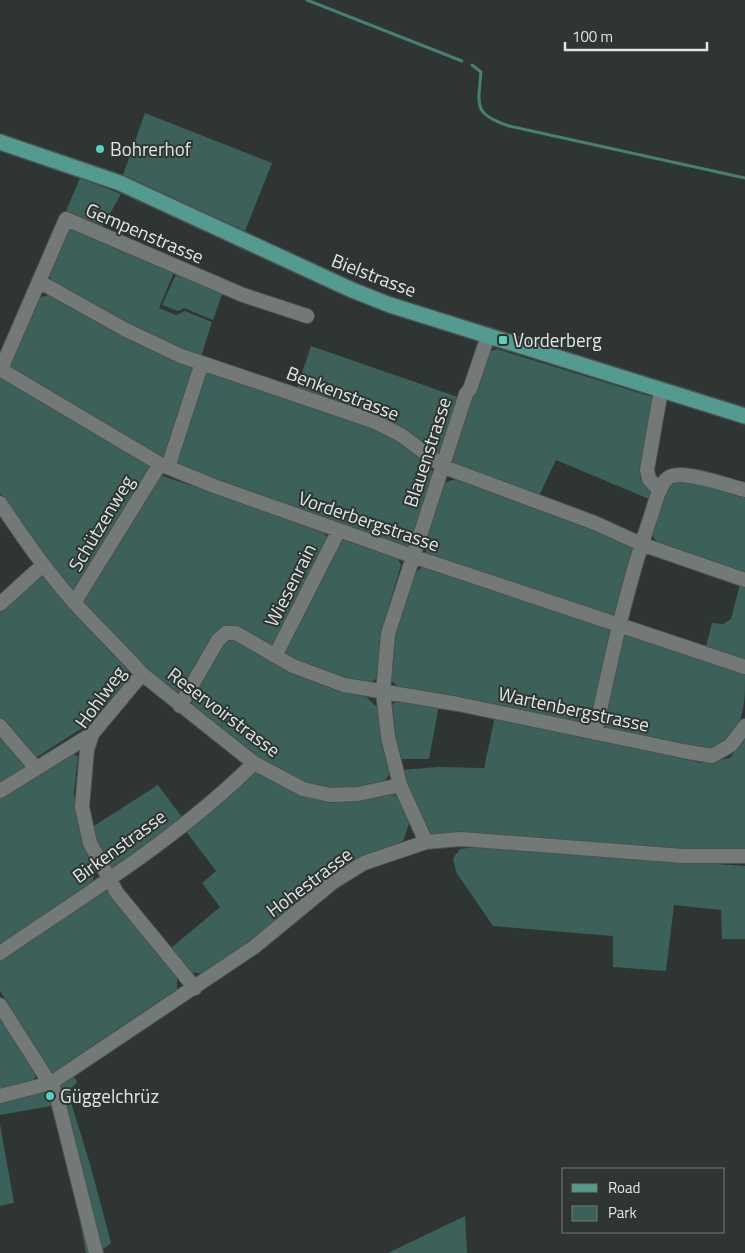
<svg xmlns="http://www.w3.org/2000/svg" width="745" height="1253" viewBox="0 0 745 1253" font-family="'Titillium Web',sans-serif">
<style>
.green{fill:#3b615a}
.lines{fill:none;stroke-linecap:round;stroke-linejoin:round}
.stream{stroke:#457f75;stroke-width:3}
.minor-casing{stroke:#4c504f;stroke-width:16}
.major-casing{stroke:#4c504f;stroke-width:18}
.minor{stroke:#727977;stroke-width:14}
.major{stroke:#539b90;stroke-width:15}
.poi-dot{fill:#5acebc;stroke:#2e3533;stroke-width:2}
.labels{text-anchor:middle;stroke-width:4;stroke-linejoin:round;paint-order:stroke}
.poi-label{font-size:19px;fill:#e1e5e4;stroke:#2e3533;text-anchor:start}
.street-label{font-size:19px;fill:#e1e5e4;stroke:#2e3533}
</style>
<rect width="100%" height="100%" fill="#2e3533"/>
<path class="green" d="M145 113 272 163 245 231 123 175Z
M80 178 121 194 103 226 66 211Z
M67 225 175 270 159 308 176 315 185 311 212 322 201 357 157 338 51 281 49 270Z
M178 270 224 289 213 320 184 308 178 311 162 305Z
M54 294 198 366 169 454 159 458 9 368 36 298Z
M311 346 458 397 441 457 296 391Z
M497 349 656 398 640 478 650 491 654 501 556 460 539 496 449 465 489 352Z
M204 370 382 429 424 457 435 476 408 550 172 467Z
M0 376 155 465 74 596 41 556 0 493Z
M160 475 321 530 329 539 272 647 237 628 216 632 179 700C146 671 117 637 84 606L85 595Z
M686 478 745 493V574L658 544 652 535 666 489 673 482Z
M455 479 479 485 637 547 615 617 428 554 422 544 444 483Z
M348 539 396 555 401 565 382 629 377 678 366 687 305 667 281 651 338 542Z
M425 564 607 626 613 635 592 727 403 690 391 681 390 663 386 655 414 574Z
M37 577 47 578 127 661 130 677 90 723 34 759 0 719V611Z
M740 584 745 585V659L706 646 712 623 723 624 731 619Z
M629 635 745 673C745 710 745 726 715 750L599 730 622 636Z
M237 638 287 669 335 690 366 697 378 708 390 774 380 786 316 789 264 764 193 708 192 699 222 642Z
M401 700 439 705 429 759H399L390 708 394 703Z
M495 716 701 763 730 758 745 737V850L701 852 427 836 401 770 438 767 484 768Z
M0 732 27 764 23 770 0 785Z
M67 754H74L78 757 74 792 77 819 96 870 92 882 0 948V797Z
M253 770 325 802 382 793 397 796 410 821 403 841 353 864 204 974 190 972 171 948 220 907 202 883 216 871 185 830Z
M158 785 182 817 119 865 108 868 92 827Z
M476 847 745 866V939H722L721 910 674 905 666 971 613 967V936L493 926 456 872 453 858 460 849Z
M109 890 177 973V989L52 1073 0 991V958L98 891Z
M0 1013 38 1070C34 1088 16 1088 0 1093Z
M74 1077 77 1082 71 1089 70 1099 90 1164 111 1243 98 1253H86L74 1191 51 1106 0 1115V1101L56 1088Z
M0 1124 14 1203 0 1206Z
M465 1216 467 1253H388Z"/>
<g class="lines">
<path class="stream" d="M307 0 462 61
M472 65 481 72C478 106 473 114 509 126L745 178"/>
<g class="minor-casing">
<path id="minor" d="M40 282 126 330 181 356 373 421 401 435 444 467 595 523 641 544 745 580
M0 369 160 464 214 486 412 556 745 667
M1 369 66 219 243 295 307 316
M168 467 202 363
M660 491 649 479 647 470 661 390
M0 503C23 537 46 571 74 602 96 627 120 649 142 674L92 734 87 750 82 807 90 843 117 893 195 988
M74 603 160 464
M0 604 43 565
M275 656 339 530
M142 674 254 763 303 789 330 795 358 794 400 785
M180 706 218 640 226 633H236L293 666 344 685 458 704 683 751 712 756 731 745 745 726
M0 726 36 768
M595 733C611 660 626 587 651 516 655 505 658 486 668 478 681 468 728 486 745 490
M0 791 92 734
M426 842 400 785 388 737 383 692 388 634 466 394 470 389 488 336
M0 953C85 895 182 835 254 763
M0 1005 56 1093 96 1253
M0 1096 51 1083 254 947 333 882 364 863 426 842 461 839 683 856H745"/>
</g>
<g class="major-casing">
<path id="major" d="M0 142 120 183 352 290 390 305 745 416"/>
</g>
<use href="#minor" class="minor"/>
<use href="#major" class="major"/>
</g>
<g class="poi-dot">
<circle cx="100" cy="149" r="5"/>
<rect x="498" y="335" width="10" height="10" rx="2.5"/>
<circle cx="50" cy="1096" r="5"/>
</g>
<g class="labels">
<g class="poi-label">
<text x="110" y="156">Bohrerhof</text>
<text x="513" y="347">Vorderberg</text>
<text x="60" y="1103">Güggelchrüz</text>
</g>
<g class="street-label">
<text transform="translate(145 233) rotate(23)" y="7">Gempenstrasse</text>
<text transform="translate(374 275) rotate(21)" y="7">Bielstrasse</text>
<text transform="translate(343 393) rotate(21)" y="7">Benkenstrasse</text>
<text transform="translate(427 452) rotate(-72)" y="7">Blauenstrasse</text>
<text transform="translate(369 521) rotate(19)" y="7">Vorderbergstrasse</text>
<text transform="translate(101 523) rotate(-59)" y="7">Schützenweg</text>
<text transform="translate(290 585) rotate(-63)" y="7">Wiesenrain</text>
<text transform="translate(100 697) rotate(-54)" y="7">Hohlweg</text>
<text transform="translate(574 709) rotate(12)" y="7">Wartenbergstrasse</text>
<text transform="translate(224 712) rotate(37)" y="7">Reservoirstrasse</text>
<text transform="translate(119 846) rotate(-36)" y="7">Birkenstrasse</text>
<text transform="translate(309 882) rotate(-37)" y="7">Hohestrasse</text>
</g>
</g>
<rect x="562" y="1168" width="162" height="65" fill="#2e3533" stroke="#767b7a"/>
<rect x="572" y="1184" width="25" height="8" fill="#539b90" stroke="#767b7a"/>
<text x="608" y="1193" font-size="15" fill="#e1e5e4">Road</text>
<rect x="572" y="1206" width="25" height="15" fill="#3b615a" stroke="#767b7a"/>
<text x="608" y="1218" font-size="15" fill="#e1e5e4">Park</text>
<path d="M565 42v8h142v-8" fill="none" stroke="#e1e5e4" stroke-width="2.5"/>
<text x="572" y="42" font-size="15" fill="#e1e5e4" stroke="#2e3533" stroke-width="4" paint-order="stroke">100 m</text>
</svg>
